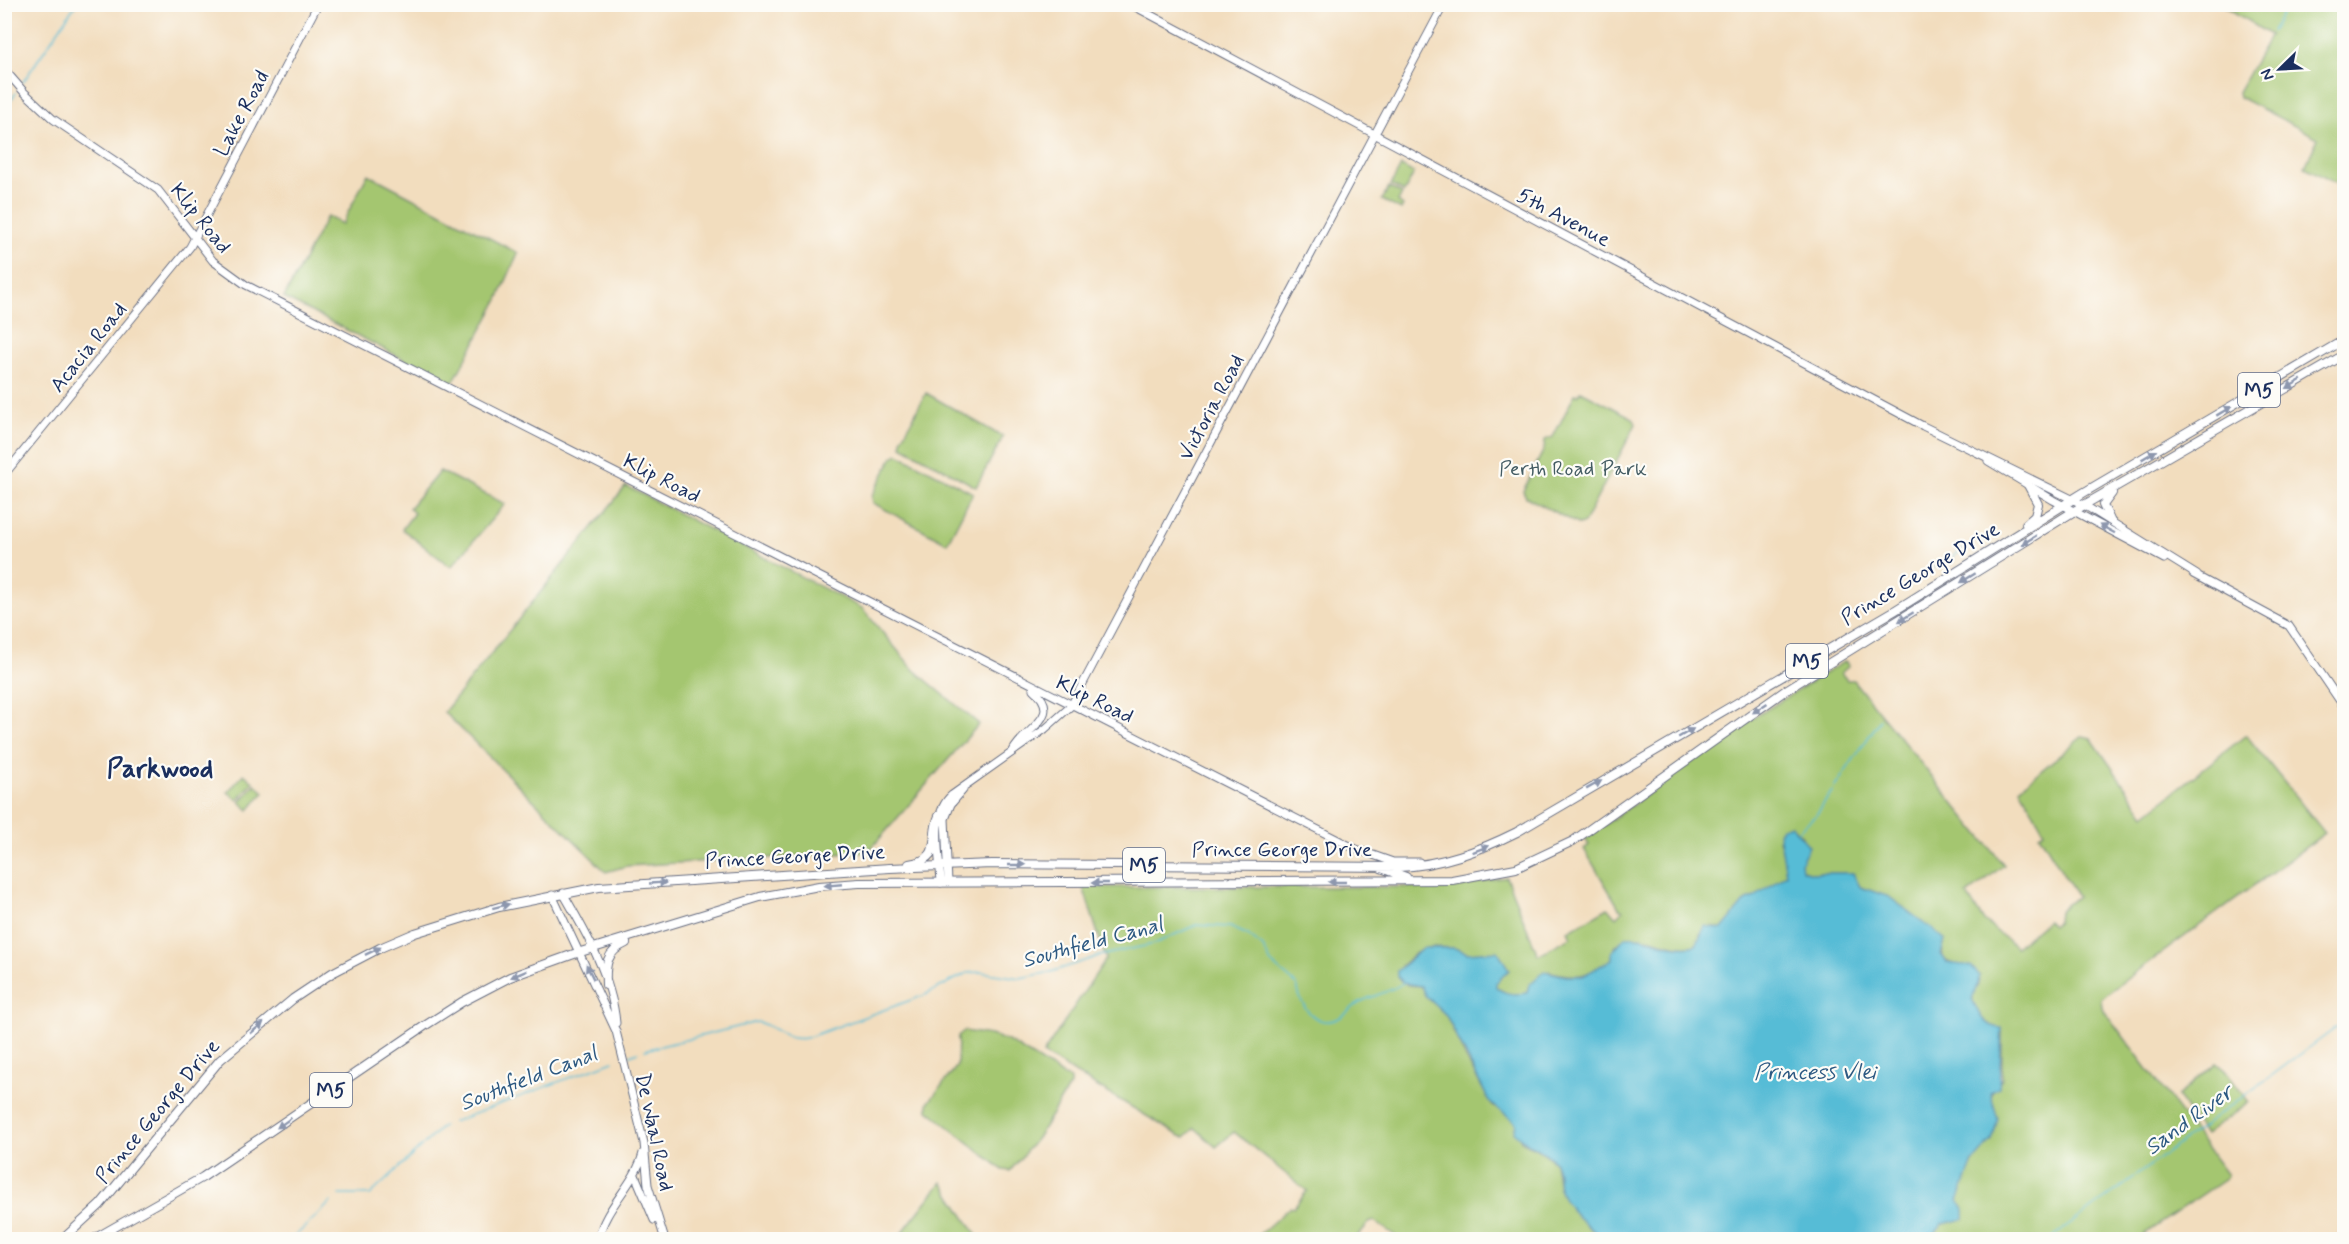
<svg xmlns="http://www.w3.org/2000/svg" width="2349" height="1244" viewBox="0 0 2349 1244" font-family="Mynerve,sans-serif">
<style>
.green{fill:#a4c66f;stroke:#607a66;stroke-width:1.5}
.water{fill:#57bcd6;stroke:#39769a;stroke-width:1.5}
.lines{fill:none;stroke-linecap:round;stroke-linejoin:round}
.stream{stroke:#57bcd6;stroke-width:1.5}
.secondary-casing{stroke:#666c80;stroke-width:9}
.primary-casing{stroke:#666c80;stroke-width:10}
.secondary{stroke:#fff;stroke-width:7}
.primary{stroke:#fff;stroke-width:8}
.oneway{fill:#8d97ae}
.labels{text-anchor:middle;stroke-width:4.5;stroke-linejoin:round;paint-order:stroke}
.shield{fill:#fdfcf7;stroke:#5f6c8c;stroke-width:1.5}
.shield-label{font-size:20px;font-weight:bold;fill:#1b2f5e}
.street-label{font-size:21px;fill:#1b2f5e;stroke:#fdfcf7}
.park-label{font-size:21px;fill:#445c63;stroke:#fdfcf7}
.water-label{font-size:22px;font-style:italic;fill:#2d5982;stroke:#fdfcf7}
.district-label{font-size:27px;font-weight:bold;fill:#1b2f5e;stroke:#fdfcf7}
</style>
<rect width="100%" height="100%" fill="#fdfcf7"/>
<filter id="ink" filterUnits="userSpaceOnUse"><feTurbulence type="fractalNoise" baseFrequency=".0167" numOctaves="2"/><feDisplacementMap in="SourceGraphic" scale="12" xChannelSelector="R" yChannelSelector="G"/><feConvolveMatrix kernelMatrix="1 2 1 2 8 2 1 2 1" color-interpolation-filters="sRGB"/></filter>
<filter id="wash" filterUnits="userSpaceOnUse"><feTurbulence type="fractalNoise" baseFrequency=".008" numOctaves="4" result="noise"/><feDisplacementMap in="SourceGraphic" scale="24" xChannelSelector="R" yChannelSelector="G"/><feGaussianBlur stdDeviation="1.35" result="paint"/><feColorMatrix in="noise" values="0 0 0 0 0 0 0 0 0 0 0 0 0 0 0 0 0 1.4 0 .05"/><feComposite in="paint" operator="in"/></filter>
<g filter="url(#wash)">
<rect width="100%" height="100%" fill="#f2ddbe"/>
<path class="green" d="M2223 5H2344V188L2305 167 2318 138 2239 97 2238 92 2270 35Z
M1401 166 1414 173 1404 192 1391 185Z
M368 174 518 253 497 302 452 384 284 298 327 216 342 224Z
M1389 187 1402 194 1398 202 1403 206 1401 210 1382 200Z
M1581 391 1633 418 1636 424 1584 523 1579 525 1526 497 1523 491 1544 449 1545 440 1553 437 1575 394 1578 395Z
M926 393 1003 437 976 487 902 446V439Z
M898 454 973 493 947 543 873 503 872 496 893 457Z
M440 471 505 504 451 567 402 529 414 513 409 508Z
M626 486 862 608 914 670 979 724 868 852 627 866 606 872 444 712Z
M1845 661 1849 666 1841 673 1847 680H1853L2004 865 1967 895 1984 921 2016 947 2047 921 2052 926 2058 921 2059 911 2077 896 2039 834 2044 831 2020 788 2083 736 2091 738 2145 815 2246 735 2325 833 2101 998 2102 1008 2227 1175 2225 1179 2137 1239H1930L1943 1224 1964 1219 1958 1201 1967 1172 1980 1151 1992 1140 1996 1126 1990 1096 2002 1078V1029C1984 1026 1973 1012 1972 993L1978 985 1979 976C1965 958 1933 973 1945 940L1889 897 1860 887 1853 873H1812L1801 869 1802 836 1791 825 1779 839 1787 868 1786 874 1755 897 1745 901 1722 929 1712 926 1700 934V940L1696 945C1669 953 1638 922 1615 947L1613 959C1589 975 1578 980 1549 971L1529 985 1527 993C1516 995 1505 995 1496 987L1495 983 1509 970 1487 952 1467 953 1454 948 1430 947 1416 953 1401 966 1407 985 1421 986 1425 995 1446 1015 1465 1057 1493 1107 1509 1114 1516 1124 1521 1141 1544 1153 1555 1163 1559 1188 1589 1228 1605 1239H1400L1374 1221 1369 1223 1355 1239H1254L1290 1207 1293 1208 1307 1191 1234 1132 1216 1147 1195 1128 1185 1137 1180 1136 1043 1054 1106 959 1083 887H1450L1506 877 1538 955 1571 937 1568 931 1608 908 1616 917 1623 910 1619 908 1584 849 1589 845 1585 839 1753 718Z
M244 774 253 782 238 800 228 792Z
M255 784 264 792 249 810 240 802Z
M964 1031 990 1035 1008 1041 1070 1080V1085L1037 1138 1010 1171 1003 1170 928 1110V1103L957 1066 958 1036Z
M2217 1063 2221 1065 2249 1102 2205 1135 2177 1096Z
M942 1182 979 1239H897Z"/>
<path class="water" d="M1791 825 1809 846 1801 862 1802 870 1812 873H1853L1860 887 1889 897 1940 935 1945 940 1941 954 1947 963 1971 966 1980 976 1972 999C1979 1014 1983 1027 2002 1028L1999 1087 1990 1093 1998 1119 1992 1140 1973 1162 1958 1201 1964 1209V1219L1943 1224 1930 1239H1605C1589 1228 1563 1207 1559 1187 1557 1179 1560 1171 1555 1163 1545 1148 1525 1146 1514 1132L1516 1124C1508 1112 1496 1111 1489 1101L1446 1015 1425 995 1421 986 1403 983 1397 976V971L1423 948H1454L1467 953 1498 951 1509 970 1496 983V987C1505 995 1516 995 1527 993L1529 985 1544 971 1566 976H1583L1612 959V952L1625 937C1649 934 1672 952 1696 945L1705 926 1722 929 1745 901 1755 897 1786 874 1779 833 1782 828Z"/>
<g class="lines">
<path class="stream" d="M2272 31 2287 4
M23 82 76 4
M4 109 16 93
M1950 558 1966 548
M1932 569 1944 562
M1798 831 1816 815 1880 720
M645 1050 757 1022C777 1026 784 1042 806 1038L925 995 967 973 981 972 1020 978 1051 972 1099 956 1154 944 1196 925 1230 927 1248 935 1263 947 1271 963 1297 985C1300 1006 1316 1031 1341 1017 1349 1012 1355 1004 1364 1000 1378 994 1390 992 1403 983
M630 1055 638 1052
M453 1122 613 1061
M340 1195H370L443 1126
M291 1240 331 1202
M2049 1240 2344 1022"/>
</g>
</g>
<g filter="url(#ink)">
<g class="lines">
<g class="secondary-casing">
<path id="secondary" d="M1130 4 1923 426 2084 505 2197 575
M4 69 24 92 53 119 158 190 213 261 246 285 1356 849 1393 862H1419
M1988 461 2053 500 2164 559
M4 475 190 247 318 4
M2193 574 2289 626 2344 707
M1013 751C1024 728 1065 717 1033 689
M948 882 945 819 951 804 963 790
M941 883C940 855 929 815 952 795L1045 729 1071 706 1444 4
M563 893C585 931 612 977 616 1023
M552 895 616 1031 644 1143 648 1185 665 1240
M635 1175 654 1220
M598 1240C605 1206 635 1185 643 1153"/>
</g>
<g class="primary-casing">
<path id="primary" d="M2110 520 2103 505 2112 493
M2026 524 2035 516 2038 504 2028 485
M909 864C944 859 929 838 939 816
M1381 868 1406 877
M606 985C605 965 606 952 626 943
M62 1240 100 1205 220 1060 293 999 332 973 380 948 415 933 499 907 599 887 890 868 992 864 1399 867C1441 865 1479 851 1517 832L1894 611 2083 493 2344 340
M92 1240 203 1177 426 1025 462 1002 510 977 574 954 760 897 819 886 859 883 1452 880 1516 868 1573 841 1786 690 2084 505 2344 355"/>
</g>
<use href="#secondary" class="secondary"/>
<use href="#primary" class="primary"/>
</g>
<defs><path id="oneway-solid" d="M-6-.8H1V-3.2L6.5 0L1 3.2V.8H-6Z" transform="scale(1.5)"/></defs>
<g class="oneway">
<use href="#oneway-solid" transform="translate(2294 384) rotate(150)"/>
<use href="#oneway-solid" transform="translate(2224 411) rotate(-31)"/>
<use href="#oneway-solid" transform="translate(2149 455) rotate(-31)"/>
<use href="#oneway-solid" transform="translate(2107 529) rotate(-152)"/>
<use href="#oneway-solid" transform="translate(2029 540) rotate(148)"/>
<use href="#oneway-solid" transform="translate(1968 578) rotate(148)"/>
<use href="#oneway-solid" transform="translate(1906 617) rotate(148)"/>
<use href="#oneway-solid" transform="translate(1760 708) rotate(146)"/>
<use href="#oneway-solid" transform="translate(1686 733) rotate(-30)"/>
<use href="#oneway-solid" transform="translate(1594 785) rotate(-29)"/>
<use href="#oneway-solid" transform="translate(1481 849) rotate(-21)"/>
<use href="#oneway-solid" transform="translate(1017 865)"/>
<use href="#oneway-solid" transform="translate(1337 882) rotate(180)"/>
<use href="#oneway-solid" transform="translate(658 883) rotate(-3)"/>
<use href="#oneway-solid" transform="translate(1100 883) rotate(180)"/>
<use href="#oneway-solid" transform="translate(833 885) rotate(175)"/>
<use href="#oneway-solid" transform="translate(501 906) rotate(-14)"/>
<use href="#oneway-solid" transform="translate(373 951) rotate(-26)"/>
<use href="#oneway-solid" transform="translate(590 972) rotate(-116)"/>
<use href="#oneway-solid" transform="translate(519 974) rotate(158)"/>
<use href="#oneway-solid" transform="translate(257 1028) rotate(-40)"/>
<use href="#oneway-solid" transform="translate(284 1123) rotate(145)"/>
</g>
</g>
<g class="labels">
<g class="shield">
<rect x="2238" y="373" width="42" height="34" rx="4.5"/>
<rect x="1786" y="644" width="42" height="34" rx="4.5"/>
<rect x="1123" y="848" width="42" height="34" rx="4.5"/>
<rect x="310" y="1073" width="42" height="34" rx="4.5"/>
</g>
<g class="shield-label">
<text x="2259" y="397">M5</text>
<text x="1807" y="668">M5</text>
<text x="1144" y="872">M5</text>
<text x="331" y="1097">M5</text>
</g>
<g class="street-label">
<text transform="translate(241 113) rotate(-62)" y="7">Lake Road</text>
<text transform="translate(1564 217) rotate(28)" y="7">5th Avenue</text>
<text transform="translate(201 218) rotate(51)" y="7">Klip Road</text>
<text transform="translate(88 347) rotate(-51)" y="7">Acacia Road</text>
<text transform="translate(1211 407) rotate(-62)" y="7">Victoria Road</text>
<text transform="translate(662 478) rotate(27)" y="7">Klip Road</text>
<text transform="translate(1920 573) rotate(-31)" y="7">Prince George Drive</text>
<text transform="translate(1095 699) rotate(26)" y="7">Klip Road</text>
<text x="1282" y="856">Prince George Drive</text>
<text transform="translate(795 856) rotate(-3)" y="7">Prince George Drive</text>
<text transform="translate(157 1111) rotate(-50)" y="7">Prince George Drive</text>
<text transform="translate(655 1132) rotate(78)" y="7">De Waal Road</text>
</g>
<g class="park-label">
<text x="1573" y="475">Perth Road Park</text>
</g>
<g class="water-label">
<text transform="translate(1092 941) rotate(-15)" y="8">Southfield Canal</text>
<text x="1815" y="1079">Princess Vlei</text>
<text transform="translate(528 1077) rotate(-21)" y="8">Southfield Canal</text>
<text transform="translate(2188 1119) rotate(-36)" y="8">Sand River</text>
</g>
<g class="district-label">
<text x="160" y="777">Parkwood</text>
</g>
</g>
<rect width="2349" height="1244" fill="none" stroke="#fdfcf7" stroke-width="24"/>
<g transform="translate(2280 69) rotate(246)" stroke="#fdfcf7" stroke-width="4.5" paint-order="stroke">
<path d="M0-4.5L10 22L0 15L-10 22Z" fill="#1b2f5e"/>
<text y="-9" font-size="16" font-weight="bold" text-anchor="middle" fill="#1b2f5e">N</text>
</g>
</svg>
